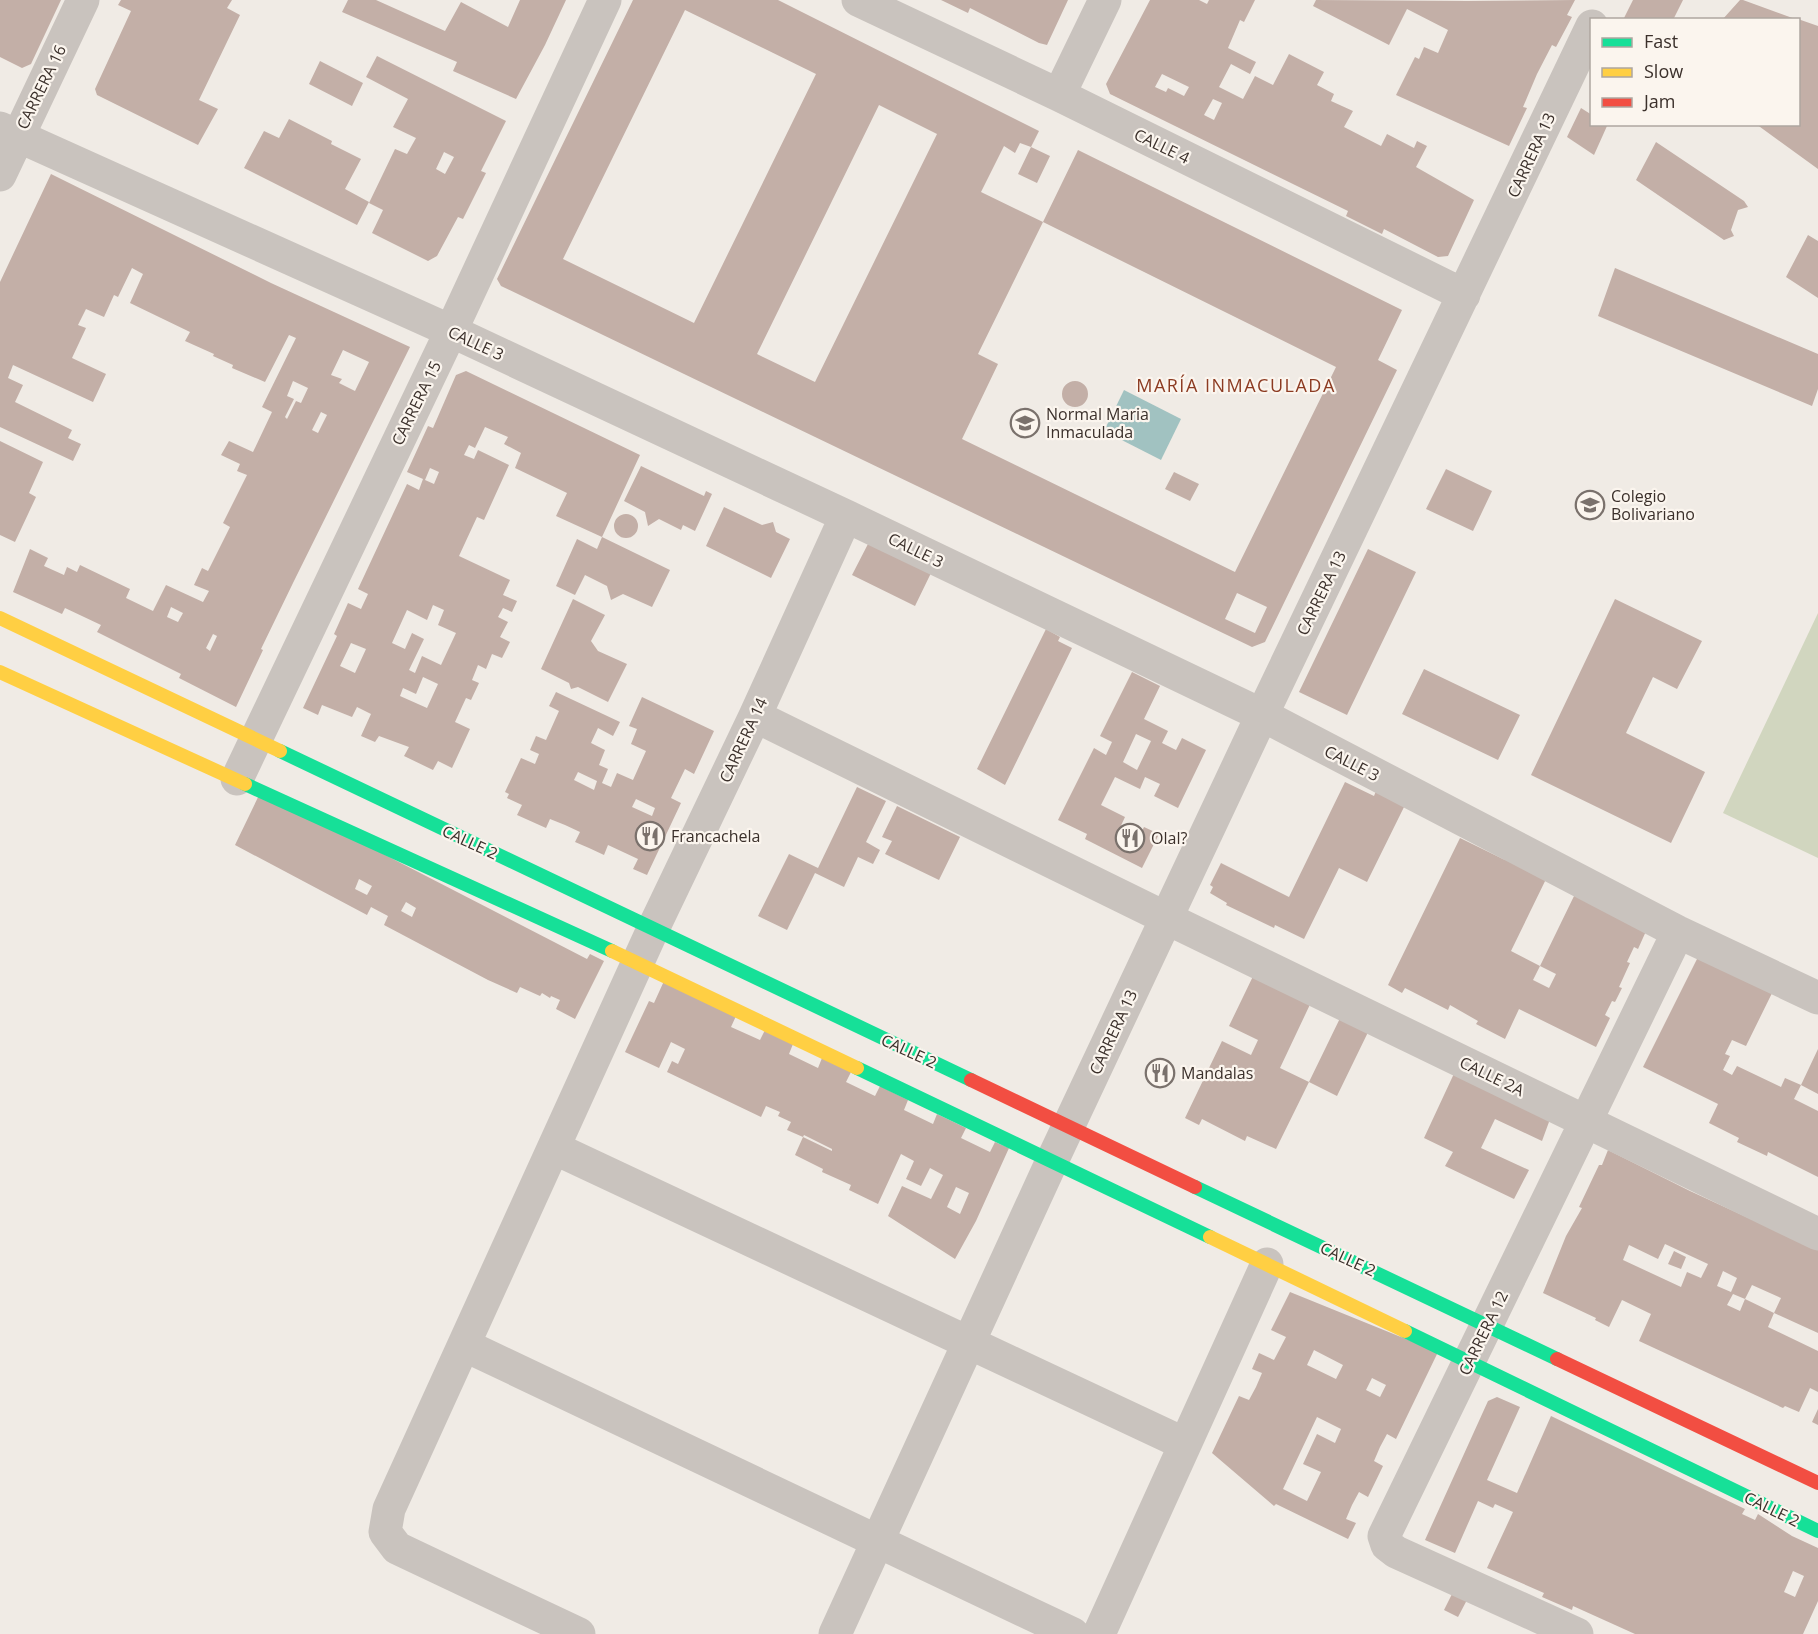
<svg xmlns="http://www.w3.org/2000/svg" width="1818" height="1634" viewBox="0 0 1818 1634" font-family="'Open Sans',sans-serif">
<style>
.green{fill:#d1d6bf}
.water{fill:#a1c2c1}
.building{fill:#c3afa7;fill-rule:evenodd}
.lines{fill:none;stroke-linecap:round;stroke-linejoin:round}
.street{stroke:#c9c3be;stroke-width:33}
.fast{stroke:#16e098;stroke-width:14}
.slow{stroke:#ffcf43;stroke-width:14}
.jam{stroke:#f24e42;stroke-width:14}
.labels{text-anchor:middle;stroke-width:4.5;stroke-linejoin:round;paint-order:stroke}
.street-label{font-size:16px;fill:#3b302b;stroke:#fbf5ee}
.poi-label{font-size:16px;fill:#3b302b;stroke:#fbf5ee;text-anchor:start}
.neighbourhood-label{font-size:18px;letter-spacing:1.5px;fill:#8c3b22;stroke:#fbf5ee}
</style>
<rect width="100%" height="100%" fill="#f0ebe5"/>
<path class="green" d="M1818 613V858L1723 813Z"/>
<path class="water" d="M1124 390 1181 419 1161 460 1104 431Z"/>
<path class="building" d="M0 0H61L31 64 22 68 0 57Z
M121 0H232L227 8 240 15 199 100 218 109 198 145 97 95 95 89 131 11 118 5Z
M348 0H376L445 31 461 2 508 27 520 0H566L545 45 516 99 453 71 457 62 342 12Z
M633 0H778L1039 131 1031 147 1020 143 1015 153 1004 146 981 192 1043 222 978 354 998 364 962 439 1235 572 1336 367 1043 222 1078 150 1402 310 1378 360 1397 370 1265 642 1252 647 501 286 497 279ZM685 10 816 74 694 323 563 259ZM879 105 937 134 815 382 757 354ZM1237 593 1267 607 1255 633 1225 619Z
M941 0H1068L1047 45 1039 43 970 8 968 13Z
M1150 0H1199L1207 4 1209 0H1255L1244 22 1240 20 1228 48 1256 62 1250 74 1231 64 1219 87 1243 99 1255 76 1273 85 1289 54 1324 72 1317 85 1334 94 1331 101 1353 111 1344 127 1381 146 1387 134 1414 148 1417 141 1427 146 1416 167 1474 200 1448 256 1438 257 1384 229 1382 234 1346 216 1348 211 1110 94 1106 84ZM1162 74 1189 87 1184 96 1168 88 1166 92 1155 87ZM1213 99 1222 103 1214 120 1204 115Z
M1316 0 1467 1 1575 0 1567 15 1572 17 1556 47 1552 45 1537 74 1523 107 1527 108 1509 146 1396 95 1415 57 1419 59 1424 47 1438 53 1448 30 1407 9 1389 45 1313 6Z
M1633 0H1683L1673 20H1623Z
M1740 0H1743L1798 20H1722Z
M1798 19 1818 26V169L1756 124H1798Z
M377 56 506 121 481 171 486 173 463 219 458 217 437 256 428 261 372 233 383 210 369 203 395 149 407 154 416 138 393 127 408 99 366 77ZM444 152 454 157 445 174 436 169Z
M320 61 363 83 352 106 309 84Z
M1581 108 1592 115V124L1607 126 1594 155 1567 137Z
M289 119 332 141 331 144 361 159 345 189 369 202 357 225 244 168 264 131 279 138Z
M1656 142 1744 201 1748 207 1738 210 1731 230 1734 236 1724 240 1636 180Z
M1031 147 1050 156 1037 183 1018 174Z
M51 174 271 283 410 347 293 583 261 649 263 650 236 707 179 678 181 674 97 632 101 625 65 608 62 614 13 592 30 549 48 558 44 566 64 575 67 567 77 572 80 565 130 589 126 598 153 611 166 585 203 602 209 591 194 585 202 568 208 571 230 527 223 523 247 475 237 471 240 464 221 455 229 441 253 452 272 412 262 407 296 338 289 335 265 382 232 368 233 365 213 356 214 354 185 341 190 332 130 303 143 274 132 268 118 297 114 295 104 317 86 309 78 325 86 328 72 358 106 374 93 402 13 365 8 378 23 385 15 402 72 430 68 438 81 444 73 461 0 427V282ZM343 350 369 362 355 391 339 383 342 379 331 375ZM293 381 308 388 301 403 296 401 287 419 285 417 294 399 287 396ZM321 412 327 415 318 433 312 430ZM171 607 183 613 178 622 167 617ZM213 634 217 636 210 651 206 648Z
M1808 235 1818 241V298L1786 277Z
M1615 268 1818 354V389L1812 406 1598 316Z
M466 371 640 455 602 537 556 516 567 493 515 468 521 453 504 444 508 437 485 427 475 448 469 445 464 455 474 459 478 450 509 465 484 520 477 517 459 556 510 580 503 595 517 601 512 612 503 608 498 617 508 622 500 637 510 642 502 658 492 654 486 669 478 665 472 680 479 683 471 700 466 698 455 722 470 729 452 768 438 761 433 770 404 756 409 747 379 736 375 742 361 736 371 714 357 707 352 717 322 705 318 715 303 708 337 636 334 634 348 603 361 609 368 594 358 589 407 484 419 490 423 479 407 472 428 426 433 428 456 375ZM430 468 439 472 434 484 425 480ZM433 605 444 610 438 625 456 633 441 665 422 656 415 673 409 670 424 639 412 633 405 649 392 643 407 610 427 620ZM351 643 366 649 355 673 340 666ZM423 677 438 684 427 708 400 696 403 688 416 694Z
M1062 394a13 13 0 1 1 26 0a13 13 0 1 1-26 0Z
M0 441 43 462 29 493 36 497 15 542 0 535Z
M641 466 704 496 706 491 712 494 695 531 683 525 681 530 659 519 648 526 645 512 624 501Z
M1446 469 1492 491 1473 531 1426 509Z
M1174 472 1199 484 1190 501 1165 489Z
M724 507 762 525 773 522 776 532 790 539 771 578 706 546Z
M614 526a12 12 0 1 1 24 0a12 12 0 1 1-24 0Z
M602 537 670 570 652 607 623 594 611 600 607 586 585 575 575 595 556 586 577 539 597 549Z
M869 542 931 573 915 606 852 575Z
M1368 549 1416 572 1347 715 1299 692Z
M573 599 605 615 591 641 598 651 627 664 608 702 578 687 571 689 569 683 541 669Z
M1615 599 1702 641 1677 689 1653 677 1626 733 1705 772 1671 843 1531 775Z
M1046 629 1060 637 1058 641 1072 648 1005 785 977 769Z
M1424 669 1520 715 1498 760 1402 714Z
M1132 672 1160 686 1144 719 1168 731 1162 743 1176 750 1182 738 1206 750 1178 808 1154 796 1160 784 1145 777 1140 789 1115 777 1101 805 1125 817 1118 832 1137 841 1144 827 1159 834 1142 868 1085 839 1087 834 1058 820 1094 748 1106 755 1112 742 1100 736ZM1136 734 1151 741 1137 770 1123 762Z
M556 692 620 722 613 736 598 728 591 743 605 750 599 765 608 769 602 783 611 787 617 773 633 780 646 751 631 744 637 729 629 726 642 697 714 731 694 774 685 769 671 798 681 803 647 875 633 869 638 859 608 845 604 855 589 848 575 842 580 832 565 825 550 819 546 828 517 815 522 805 507 798 509 794 505 792 521 758 535 764 539 754 530 750 536 736 546 740 559 711 549 706ZM578 772 597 781 594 790 574 780ZM636 799 655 808 652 816 632 807Z
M1345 782 1374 796 1376 791 1405 805 1367 882 1339 868 1304 939 1275 925 1274 928 1226 905 1227 903 1210 893 1213 887 1210 885 1221 863 1289 897Z
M857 787 886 801 866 842 880 850 873 864 858 857 844 887 815 873 787 930 758 916 789 854 818 868Z
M261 791 587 959 590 954 604 961 575 1019 556 1009 560 1000 551 996 550 998 542 993 540 996 520 987 517 993 488 980 384 925 388 916 371 907 367 915 235 845ZM359 879 372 886 367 895 355 889ZM406 902 416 908 412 917 401 911Z
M897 806 960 837 939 880 885 854 892 841 882 837Z
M1460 838 1503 859 1548 875 1511 951 1540 966 1533 980 1549 988 1556 974 1540 966 1575 894 1647 929 1638 949 1634 947 1627 962 1630 963 1619 987 1622 988 1615 1002 1612 1001 1605 1015 1610 1018 1596 1047 1519 1009 1505 1039 1476 1024 1478 1021 1450 1005 1448 1010 1405 988 1402 993 1388 985Z
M1702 949 1776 985 1746 1046 1732 1040 1725 1054 1730 1056 1723 1070 1732 1075 1737 1066 1781 1087 1785 1078 1801 1085 1794 1099 1818 1111V1177L1768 1152 1767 1156 1737 1142 1739 1138 1709 1123 1718 1104 1643 1067Z
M1257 968 1314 996 1280 1068 1309 1082 1276 1149 1247 1136 1245 1141 1202 1119 1199 1125 1185 1118 1222 1041 1251 1055 1258 1040 1229 1026Z
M664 981 736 1016 731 1027 760 1040 765 1030 793 1044 789 1054 818 1068 822 1058 851 1072 846 1082 875 1096 880 1086 908 1100 904 1110 933 1124 937 1114 966 1128 961 1138 990 1152 995 1142 1009 1148 976 1221 955 1259 888 1216 902 1186 931 1199 943 1175 930 1168 921 1186 906 1179 914 1161 901 1154 878 1204 849 1190 851 1185 822 1172 823 1169 795 1155 803 1137 787 1130 791 1122 778 1116 780 1112 766 1106 761 1117 667 1072 672 1061 678 1064 685 1049 671 1042 659 1068 625 1052 649 1001 654 1003ZM804 1135 832 1149V1151L803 1137ZM956 1187 969 1193 960 1214 947 1207Z
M1344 1010 1372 1024 1337 1096 1309 1082Z
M1818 1049V1094L1801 1085Z
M1458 1065 1553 1111 1542 1141 1495 1119 1481 1148 1529 1170 1514 1199 1445 1166 1453 1152 1424 1138Z
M1608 1150 1690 1191 1818 1250V1333L1774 1313 1781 1298 1752 1285 1745 1299 1733 1294 1727 1305 1740 1311 1745 1299 1774 1313 1768 1327 1818 1351V1392L1810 1388 1799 1412 1785 1406 1783 1408 1639 1341 1651 1314 1622 1300 1609 1327 1595 1320 1596 1318 1543 1293 1566 1236 1582 1208 1579 1207 1599 1165H1602ZM1665 1244 1708 1264 1701 1278 1687 1272 1681 1287 1623 1260 1629 1245 1658 1259ZM1723 1271 1737 1278 1731 1292 1717 1286Z
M1674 1251 1686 1257 1681 1269 1668 1264Z
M1290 1292 1438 1352 1396 1439 1387 1434 1380 1447 1374 1461 1383 1466 1368 1497 1359 1492 1352 1505 1346 1519 1356 1523 1348 1539 1276 1504 1274 1506 1212 1453 1239 1396 1249 1400 1256 1387 1262 1373 1252 1369 1259 1353 1274 1360 1286 1337 1271 1330ZM1314 1350 1343 1365 1336 1379 1307 1365ZM1372 1378 1386 1385 1380 1397 1366 1390ZM1317 1417 1341 1429 1335 1443 1317 1434 1303 1464 1321 1472 1307 1501 1283 1489Z
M1497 1397 1520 1407 1487 1480 1517 1493 1551 1416 1745 1509 1742 1514 1755 1520 1758 1514 1792 1536 1818 1548V1601L1803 1634H1635L1573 1606 1572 1610 1542 1597 1544 1593 1487 1568 1513 1512 1495 1504 1493 1508 1478 1501 1455 1553 1425 1540 1488 1401ZM1793 1571 1804 1576 1795 1597 1784 1592Z
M1818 1409V1425L1812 1422Z
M1454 1590 1468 1598 1458 1617 1444 1610Z"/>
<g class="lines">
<path class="street" d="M858 0 1059 95 1464 295
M1059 95 1105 0
M0 128 451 331 846 516 1262 715 1678 932 1818 998
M0 175 83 0
M755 716 1166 918 1818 1234
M237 779 451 331 605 0
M554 1148 1185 1444
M464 1345 1073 1634
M579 1634 397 1548 385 1532 389 1509 653 929 755 716 846 516
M835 1634 1052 1161 1262 715 1592 26
M1099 1634 1267 1264
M1577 1634 1396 1552 1387 1545 1384 1536 1678 932"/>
<path class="fast" d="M280 751 971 1080
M245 784 612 951
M857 1068 1210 1237
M1195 1187 1557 1359
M1405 1331 1818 1531"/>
<path class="slow" d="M0 618 280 751
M0 672 245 784
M612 951 857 1068
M1210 1237 1405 1331"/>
<path class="jam" d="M971 1080 1195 1187
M1557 1359 1818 1483"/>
</g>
<defs>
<g id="school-ring" transform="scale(1.5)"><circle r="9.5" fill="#fbf5ee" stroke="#7a716c" stroke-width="1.5"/><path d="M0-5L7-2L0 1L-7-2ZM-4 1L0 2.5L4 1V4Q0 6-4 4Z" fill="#7a716c"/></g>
<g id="restaurant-ring" transform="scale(1.5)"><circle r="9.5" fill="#fbf5ee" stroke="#7a716c" stroke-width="1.5"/><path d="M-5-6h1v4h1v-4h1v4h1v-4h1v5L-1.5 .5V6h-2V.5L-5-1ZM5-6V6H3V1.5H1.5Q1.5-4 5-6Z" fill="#7a716c"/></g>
</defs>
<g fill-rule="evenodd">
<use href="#school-ring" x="1025" y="423"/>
<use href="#school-ring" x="1590" y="505"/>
<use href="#restaurant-ring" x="650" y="836"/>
<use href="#restaurant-ring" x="1130" y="838"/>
<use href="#restaurant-ring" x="1160" y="1073"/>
</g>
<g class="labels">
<g class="street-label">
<text transform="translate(41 87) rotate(-64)" y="6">CARRERA 16</text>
<text transform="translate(1162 146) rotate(26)" y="6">CALLE 4</text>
<text transform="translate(1531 155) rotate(-65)" y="6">CARRERA 13</text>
<text transform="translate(476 343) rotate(25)" y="6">CALLE 3</text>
<text transform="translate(416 403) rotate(-64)" y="6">CARRERA 15</text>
<text transform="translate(916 550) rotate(26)" y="6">CALLE 3</text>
<text transform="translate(1321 593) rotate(-64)" y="6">CARRERA 13</text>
<text transform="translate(743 740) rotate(-65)" y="6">CARRERA 14</text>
<text transform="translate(1352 763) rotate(27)" y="6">CALLE 3</text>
<text transform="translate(470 842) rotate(25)" y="6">CALLE 2</text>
<text transform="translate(1113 1032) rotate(-65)" y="6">CARRERA 13</text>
<text transform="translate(909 1051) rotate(25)" y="6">CALLE 2</text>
<text transform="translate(1492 1076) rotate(26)" y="6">CALLE 2A</text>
<text transform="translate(1348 1259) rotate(25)" y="6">CALLE 2</text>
<text transform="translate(1483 1333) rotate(-64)" y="6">CARRERA 12</text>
<text transform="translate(1772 1509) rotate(26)" y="6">CALLE 2</text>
</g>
<g class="poi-label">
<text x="1046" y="420">Normal Maria<tspan x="1046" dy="18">Inmaculada</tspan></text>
<text x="1611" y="502">Colegio<tspan x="1611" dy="18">Bolivariano</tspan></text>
<text x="671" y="842">Francachela</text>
<text x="1151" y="844">Olal?</text>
<text x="1181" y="1079">Mandalas</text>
</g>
<g class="neighbourhood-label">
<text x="1236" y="392">MARÍA INMACULADA</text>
</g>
</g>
<rect x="1590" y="18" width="210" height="108" fill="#fbf5ee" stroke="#aea6a0" stroke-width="1.5"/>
<rect x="1602" y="38" width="30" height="9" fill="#16e098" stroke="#aea6a0" stroke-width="1.5"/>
<text x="1644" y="48" font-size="18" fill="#3b302b">Fast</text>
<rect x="1602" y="68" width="30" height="9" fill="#ffcf43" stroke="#aea6a0" stroke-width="1.5"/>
<text x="1644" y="78" font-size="18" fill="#3b302b">Slow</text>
<rect x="1602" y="98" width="30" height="9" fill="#f24e42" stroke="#aea6a0" stroke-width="1.5"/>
<text x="1644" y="108" font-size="18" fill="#3b302b">Jam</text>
</svg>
